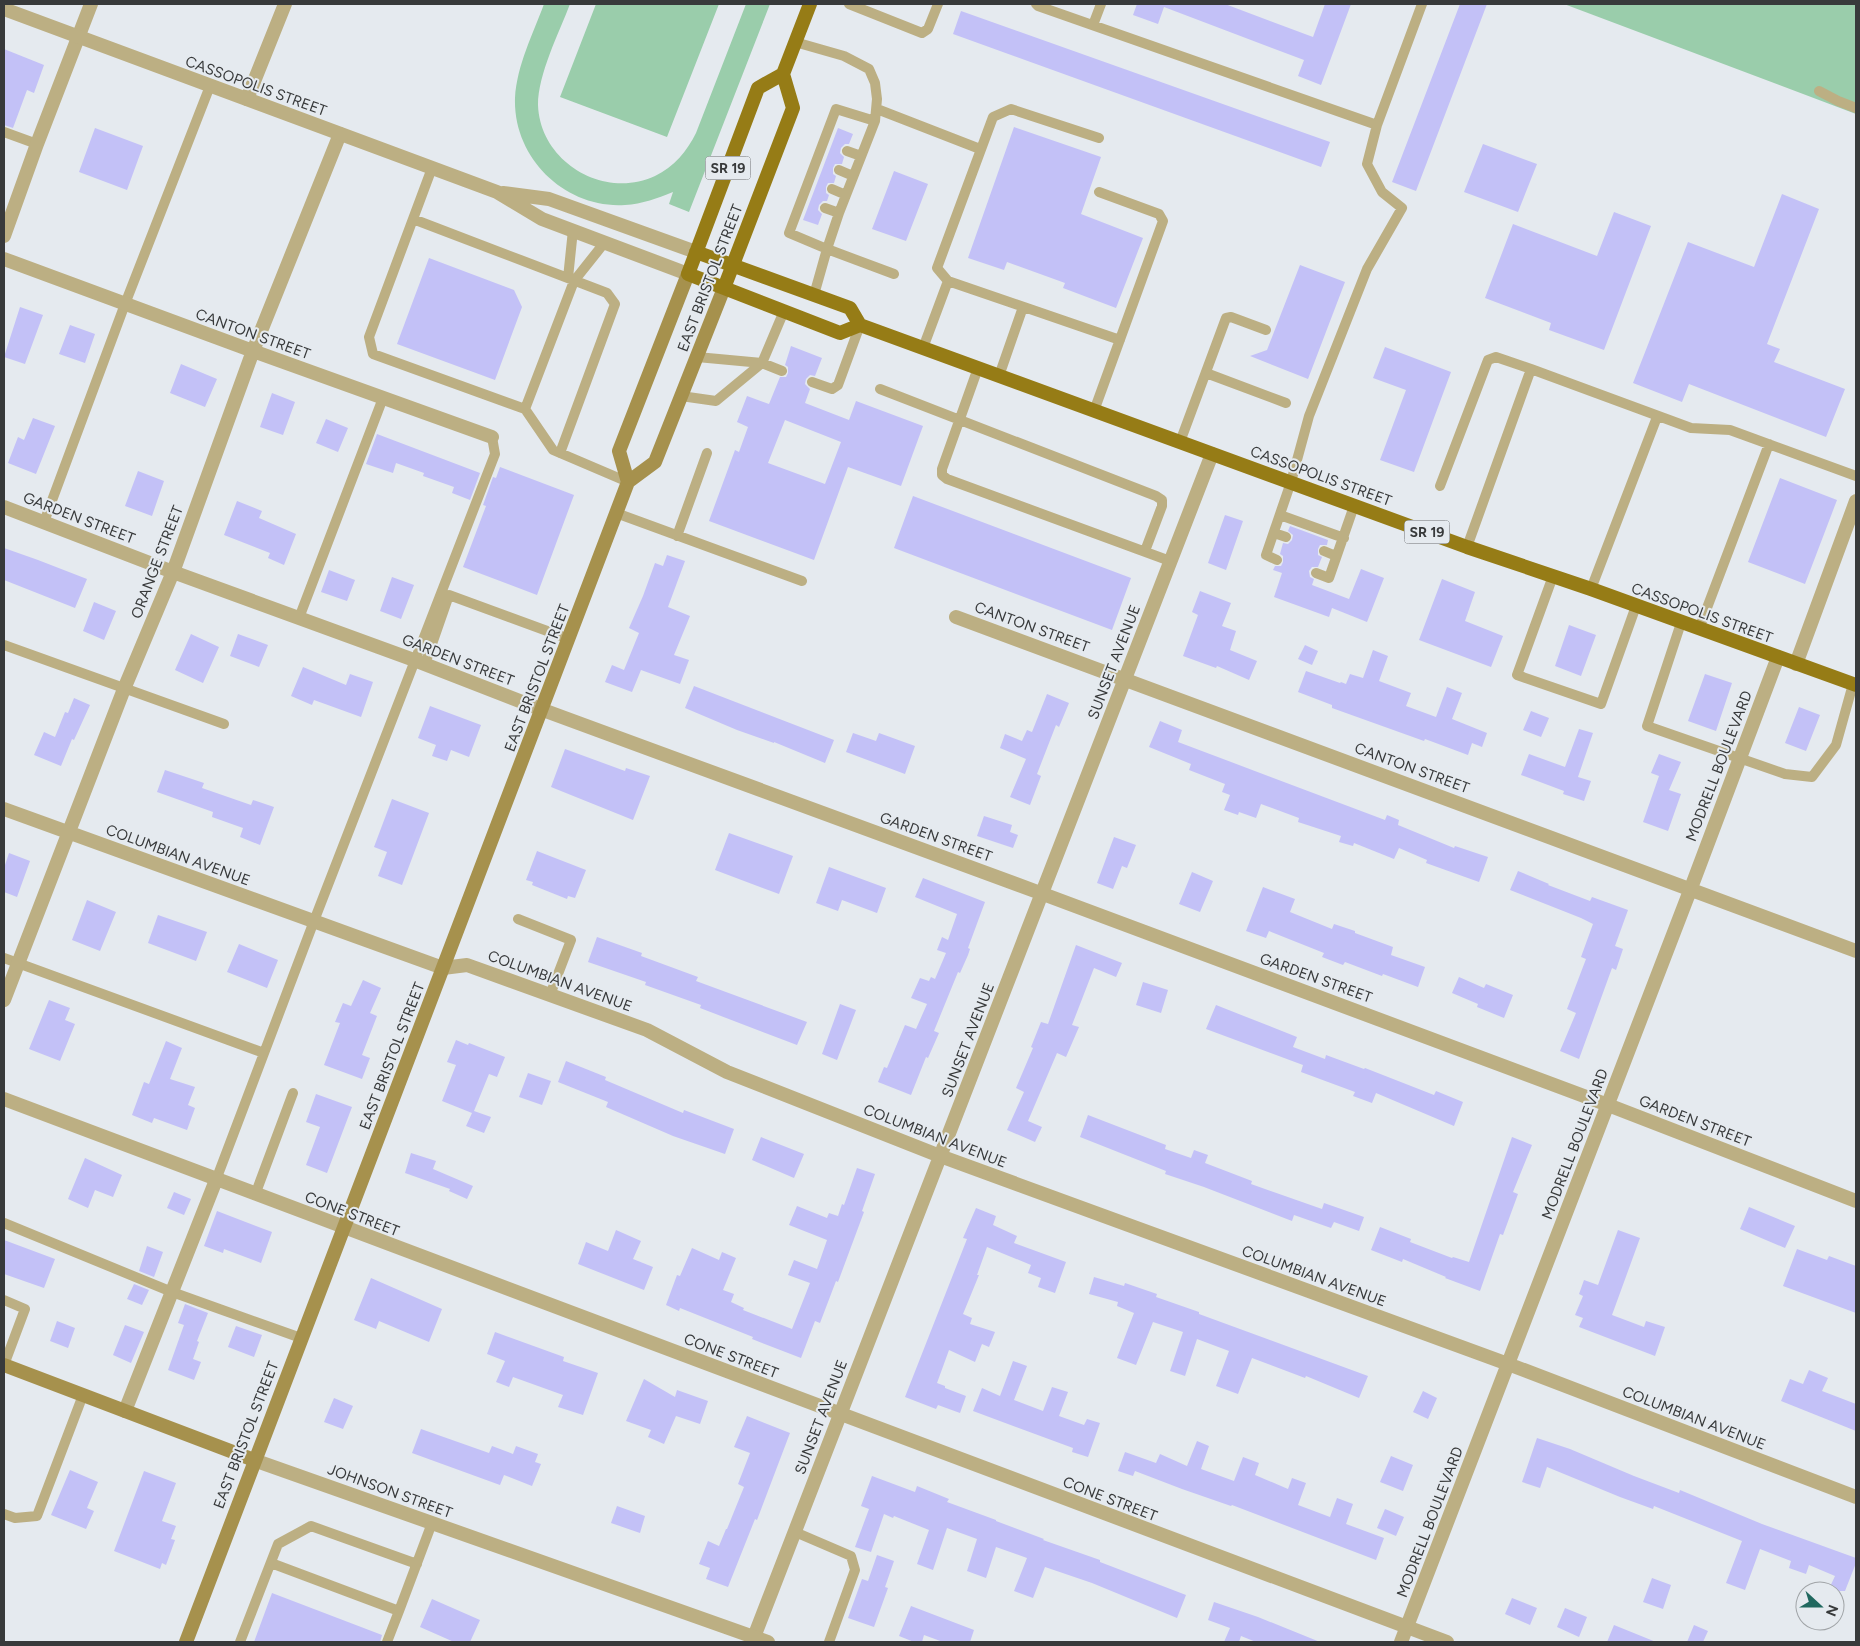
<svg xmlns="http://www.w3.org/2000/svg" width="1860" height="1646" viewBox="0 0 1860 1646" font-family="Figtree,sans-serif">
<style>
.green{fill:#9acdab}
.building{fill:#c3c1f7;fill-rule:evenodd}
.lines{fill:none;stroke-linecap:round;stroke-linejoin:round}
.service{stroke:#bcaf83;stroke-width:10}
.minor{stroke:#bcaf83;stroke-width:14}
.tertiary{stroke:#bcaf83;stroke-width:14}
.secondary{stroke:#a6914d;stroke-width:14}
.primary{stroke:#967c16;stroke-width:14}
.labels{text-anchor:middle;stroke-width:4;stroke-linejoin:round;paint-order:stroke}
.shield{fill:#e5eaef;stroke:#6c6f71;stroke-width:1}
.shield-label{font-size:14px;font-weight:bold;fill:#383a3b}
.street-label{font-size:15px;fill:#383a3b;stroke:#e5eaef}
</style>
<rect width="100%" height="100%" fill="#e5eaef"/>
<path class="green" d="M544 4H570C559 33 538 74 538 105 540 162 604 200 655 176 674 167 687 151 696 133L746 4H770L689 212 669 204 673 192C658 198 642 204 625 205 566 209 513 159 515 98 517 65 533 34 544 4Z
M596 4H719L667 137 560 97Z
M1564 4H1856V114Z"/>
<path class="building" d="M1137 4H1225L1313 37 1325 4H1351L1321 85 1298 76 1304 60 1164 7 1158 24 1133 15Z
M1460 4H1487L1416 191 1392 182Z
M961 11 1330 142 1321 167 953 34Z
M4 49 44 65 34 93 27 90 13 128 4 125Z
M1014 127 1101 157 1081 214 1143 238 1116 308 1063 288 1065 283 1007 262 1004 270 968 258Z
M95 128 143 146 127 190 79 172Z
M838 128 853 134 849 144H845L841 148 840 153 844 157 842 164H835L833 168V174L836 176 834 183H828L826 187V193L829 195 827 201H823L819 205 818 210 822 214 818 225 803 220Z
M1483 144 1537 164 1518 212 1464 192Z
M894 171 928 184 906 241 872 229Z
M1782 194 1819 209 1767 344 1780 349 1774 362 1845 389 1826 437 1689 384 1682 402 1633 383 1688 242 1754 267Z
M1614 212 1651 226 1604 350 1549 330 1551 323 1485 298 1513 224 1597 256Z
M429 258 514 290 522 307 495 380 397 344Z
M1300 265 1345 282 1308 379 1250 356 1267 350Z
M20 307 43 315 25 364 4 357Z
M70 325 95 334 85 363 59 354Z
M791 346 822 358 815 376 810 375 806 379 805 384 810 389 805 403 849 420 856 401 923 426 901 486 848 467 814 560 709 521 735 450 739 452 748 427 737 422 747 396 769 404 780 377H786L788 373V367L785 365ZM785 420 841 442 825 484 768 463Z
M1385 347 1451 372 1414 472 1380 460 1406 390 1373 378Z
M181 364 217 379 205 407 170 393Z
M272 393 295 402 283 435 260 427Z
M33 418 55 426 36 474 8 463 18 437 24 440Z
M326 419 348 428 338 452 316 443Z
M377 434 480 473 470 500 452 493 454 487 423 476 424 473 396 463 393 473 366 464Z
M500 467 574 495 537 595 463 567 486 506 483 505 493 477 496 478Z
M138 471 164 481 152 516 125 506Z
M1780 478 1837 500 1805 584 1748 562Z
M913 496 1131 578 1112 630 894 548Z
M237 501 262 511 259 518 296 534 284 565 268 558 270 553 224 535Z
M1225 515 1243 521 1226 570 1208 563Z
M1290 526 1328 540 1327 545H1320L1318 549V555L1322 557 1318 567H1312L1309 571 1310 577 1314 579 1312 585 1349 599 1361 569 1384 578 1367 622 1332 608 1329 617 1274 597 1282 573 1273 570 1275 566H1281L1283 562V556L1280 554 1283 543 1288 544 1292 540 1293 535 1288 531Z
M4 548 38 560 87 579 75 608 4 580Z
M667 555 685 561 668 607 690 616 674 655 689 660 680 684 641 670 632 692 605 682 612 665 624 670 639 633 629 628 643 596 655 563 663 566Z
M329 570 355 580 347 601 321 592Z
M392 577 414 585 401 619 380 611Z
M1442 579 1475 592 1465 621 1503 636 1491 667 1419 640Z
M1200 591 1231 603 1222 626 1236 631 1230 650 1257 661 1249 680 1217 666 1216 668 1183 656 1198 615 1192 612Z
M94 602 116 611 104 640 83 631Z
M1569 625 1596 635 1581 676 1555 666Z
M191 634 219 647 203 683 175 670Z
M238 634 268 645 259 667 230 656Z
M1305 645 1318 651 1312 665 1298 659Z
M1373 650 1388 656 1379 681 1411 693 1406 706 1436 717 1447 687 1462 693 1452 719 1487 733 1482 747 1472 743 1468 755 1425 739 1424 741 1332 708V705L1298 692 1306 671 1340 683 1341 682 1346 684 1350 674 1363 678Z
M303 667 346 685 350 674 373 682 361 717 314 700 312 705 291 696Z
M1705 674 1732 683 1716 731 1688 721Z
M694 686 834 740 825 763 774 742V743L737 730 685 708Z
M1047 694 1069 703 1059 727 1056 725 1037 774 1041 776 1030 805 1010 797 1026 759 1000 748 1005 734 1022 741 1027 730 1032 732Z
M74 698 90 705 74 740 72 739 61 766 34 755 44 732 55 737 65 712 68 713Z
M430 706 481 725 469 757 451 750 447 761 432 756 436 745 418 738Z
M1799 707 1820 715 1806 751 1785 743Z
M1531 711 1549 718 1541 737 1523 730Z
M1160 721 1182 730 1178 742 1385 820 1387 815 1399 820 1398 825 1454 848 1455 846 1488 857 1479 882 1426 863 1427 860 1399 848 1394 859 1354 843 1353 846 1339 842 1341 836 1298 822 1299 818 1261 804 1256 818 1239 812 1238 815 1224 810 1230 795 1222 792 1225 784 1189 770 1191 764 1149 747Z
M1579 729 1593 733 1578 777 1591 781 1584 801 1563 794 1564 791 1521 775 1529 754 1565 767Z
M853 733 876 741 879 733 915 746 905 774 846 752Z
M565 749 625 771 626 768 650 776 633 820 551 787Z
M1659 754 1681 762 1669 790 1681 794 1668 831 1643 822 1659 776 1651 773Z
M165 770 204 783 202 788 251 805 253 800 274 807 260 845 240 837 243 828 212 817 213 812 157 792Z
M392 799 429 813 402 885 378 876 387 852 374 847Z
M984 816 1012 825 1010 832 1018 835 1013 848 977 836Z
M729 833 793 856 779 894 715 870Z
M1114 837 1136 845 1127 868 1122 866 1113 889 1097 883Z
M537 851 586 870 575 898 568 896 567 899 532 885 533 882 526 880Z
M9 853 30 861 17 897 4 892V868Z
M829 867 886 888 877 913 842 900 838 911 816 903Z
M1518 871 1549 884 1548 885 1590 901 1592 897 1628 910 1615 946 1623 949 1616 970 1612 968 1579 1059 1560 1051 1576 1013 1567 1009 1586 959 1581 957 1593 924 1581 918 1510 890Z
M1192 872 1213 881 1200 912 1179 904Z
M923 878 985 902 968 948 970 949 968 955 960 973 958 972 934 1031 939 1033 928 1058 926 1057 911 1095 878 1082 884 1067 887 1068 905 1025 916 1029 927 1004 911 998 920 978 929 981 931 977 935 979 946 953 937 950 942 937 948 940 957 914 915 897Z
M1263 887 1295 899 1290 912 1332 929 1334 924 1355 931V933L1393 947 1391 955 1425 967 1418 987 1383 974 1382 976 1345 962 1343 965 1322 957 1324 953 1269 931 1266 938 1246 931Z
M87 900 116 912 100 951 72 940Z
M158 915 207 932 196 961 148 943Z
M597 937 642 953 641 956 698 977 696 981 807 1022 797 1045 700 1008 701 1005 645 985 646 982 588 962Z
M239 944 278 960 267 988 227 972Z
M1076 945 1122 963 1116 977 1094 968 1072 1025 1079 1027 1066 1057 1057 1053 1028 1121 1042 1127 1035 1142 1007 1130 1024 1092 1016 1088 1033 1048 1031 1047 1041 1022 1048 1024Z
M1459 977 1484 988 1486 984 1513 995 1504 1018 1477 1007 1478 1004 1452 993Z
M363 980 381 988 370 1013 377 1016 362 1055 370 1058 362 1079 324 1065 340 1023 335 1022 343 1003 351 1006Z
M1143 982 1168 990 1161 1013 1136 1005Z
M49 1000 70 1008 65 1020 75 1024 60 1061 29 1049Z
M840 1004 856 1010 837 1060 822 1054Z
M1216 1005 1297 1037 1293 1047 1325 1059 1326 1055 1364 1069 1365 1068 1434 1095 1436 1091 1463 1102 1454 1126 1376 1093 1372 1103 1353 1096 1355 1092 1301 1072 1303 1065 1206 1029Z
M456 1040 468 1045 469 1043 505 1057 497 1077 489 1074 474 1111 491 1117 484 1133 466 1126 472 1113 442 1101 456 1065 447 1062Z
M166 1041 182 1048 170 1079 195 1087 188 1105 195 1108 187 1130 154 1118 152 1123 132 1115 144 1082 149 1084Z
M566 1061 606 1077 605 1080 683 1113 684 1110 734 1129 725 1154 673 1136 606 1107 608 1102 558 1082Z
M528 1073 551 1081 542 1105 519 1097Z
M316 1094 352 1107 327 1173 306 1165 320 1127 306 1122Z
M1088 1115 1166 1145 1165 1149 1191 1158 1194 1150 1208 1155 1205 1163 1252 1181 1251 1184 1322 1209 1324 1203 1364 1217 1359 1231 1334 1222 1331 1228 1294 1215 1292 1221 1204 1187 1165 1174 1166 1171 1080 1137Z
M761 1137 804 1154 794 1178 752 1160Z
M1512 1137 1532 1145 1513 1192 1518 1194 1503 1235 1500 1234 1480 1291 1445 1278 1446 1277 1403 1259 1402 1262 1371 1250 1380 1227 1411 1239 1410 1242 1452 1258 1453 1257 1469 1262Z
M411 1153 436 1161 433 1169 473 1186 467 1199 449 1191 450 1189 405 1173Z
M85 1158 122 1175 113 1197 95 1190 88 1208 68 1199Z
M857 1168 875 1174 862 1211 864 1212 838 1282 836 1281 820 1323 815 1321 801 1358 752 1339 753 1337 680 1308 679 1311 666 1305 677 1275 680 1276 692 1248 719 1260 722 1252 736 1258 723 1290 734 1294 731 1302 744 1308 743 1310 792 1329 810 1283 788 1275 794 1260 817 1269 827 1240 789 1225 797 1206 827 1218 829 1213 838 1216 842 1204 844 1205Z
M174 1192 191 1199 184 1215 167 1208Z
M1749 1207 1795 1226 1785 1248 1740 1229Z
M976 1208 996 1216 993 1225 1017 1236 1014 1243 1066 1262 1055 1293 1038 1287 1041 1278 1028 1273 1031 1265 987 1247 977 1275H979L963 1314 972 1318 970 1324 995 1332 989 1347 982 1344 975 1362 949 1350 937 1383 945 1386V1388L966 1396 960 1413 938 1405 936 1409 905 1397 967 1239 963 1238Z
M217 1211 272 1232 261 1263 224 1249 223 1253 204 1246Z
M616 1230 641 1241 633 1259 653 1267 644 1290 578 1264 586 1242 608 1251Z
M1618 1230 1640 1238 1612 1315 1644 1327 1646 1321 1665 1327 1655 1356 1579 1327 1583 1318 1575 1315 1583 1296 1579 1294 1584 1280 1598 1285Z
M4 1240 55 1259 44 1288 4 1274Z
M147 1246 163 1252 154 1277 139 1271Z
M1797 1249 1827 1260 1829 1256 1856 1266V1313L1783 1286Z
M1094 1277 1124 1286 1125 1283 1157 1294 1156 1297 1199 1312V1314L1368 1376 1359 1398 1306 1376 1305 1378 1252 1358 1238 1394 1216 1386 1229 1351 1197 1339 1185 1376 1170 1371 1183 1332 1153 1322 1136 1365 1117 1358 1134 1313 1117 1306 1118 1302 1089 1294Z
M371 1278 442 1309 429 1342 379 1321 376 1329 354 1320Z
M134 1284 149 1290 142 1305 127 1299Z
M185 1304 208 1313 197 1341 199 1342 193 1359 201 1362 194 1380 168 1370 184 1325 178 1323Z
M57 1321 75 1328 68 1348 50 1341Z
M125 1325 144 1332 131 1363 113 1355Z
M236 1326 262 1335 254 1357 228 1347Z
M495 1332 564 1357 563 1361 598 1373 583 1415 558 1407 563 1395 513 1377 509 1387 496 1382 505 1361 487 1354Z
M1013 1361 1027 1366 1014 1400 1043 1411 1052 1387 1068 1392 1059 1416 1084 1425 1087 1419 1100 1423 1088 1457 1072 1452 1073 1448 973 1411 982 1388 1000 1396Z
M1809 1370 1828 1378 1822 1391 1856 1404V1431L1781 1401 1790 1379 1803 1384Z
M644 1379 675 1397 677 1390 708 1401 700 1424 676 1416 664 1444 648 1437 651 1430 626 1421Z
M1423 1391 1437 1398 1428 1419 1413 1412Z
M334 1398 353 1406 343 1429 324 1422Z
M747 1416 790 1433 757 1520 755 1519 728 1587 706 1579 710 1568 699 1564 708 1541 719 1546 726 1529H727L744 1487 738 1484 750 1453 734 1447Z
M421 1429 489 1453 492 1446 513 1454 516 1446 538 1454 535 1462 541 1464 532 1486 504 1475 500 1485 412 1453Z
M1537 1438 1570 1449 1634 1476 1679 1493 1680 1490 1762 1524 1856 1558V1563L1845 1591H1828L1835 1576 1809 1565 1806 1574 1789 1568 1791 1561 1760 1549 1745 1590 1726 1583 1742 1541 1654 1506 1653 1509 1620 1497 1547 1467 1540 1488 1522 1482Z
M1197 1441 1209 1446 1201 1469 1234 1481 1243 1457 1259 1463 1255 1475 1288 1489 1292 1478 1306 1483 1298 1505 1330 1517 1337 1498 1353 1504 1346 1524 1384 1538 1376 1560 1232 1505 1231 1506 1182 1489 1135 1471 1133 1476 1118 1471 1125 1452 1156 1463 1160 1454 1187 1466Z
M1391 1456 1413 1465 1403 1491 1380 1482Z
M70 1470 98 1482 87 1508 94 1511 86 1529 51 1515Z
M144 1471 176 1483 162 1521 176 1526 171 1539 175 1540 166 1565 162 1563 160 1569 114 1551Z
M872 1476 915 1492 917 1486 949 1499 947 1502 996 1520V1521L1044 1539 1043 1540 1100 1560V1562L1186 1595 1177 1618 1092 1583 1045 1567 1033 1598 1014 1591 1027 1558 996 1547 986 1578 967 1571 977 1539 947 1528 933 1570 917 1564 929 1530 894 1516 893 1518 884 1514 871 1552 855 1547 869 1509 861 1506Z
M617 1506 645 1516 640 1533 611 1523Z
M1385 1509 1404 1517 1396 1536 1377 1528Z
M877 1555 894 1561 885 1587 888 1588 874 1627 848 1618 862 1579 868 1581Z
M1652 1578 1671 1585 1663 1609 1643 1602Z
M272 1593 382 1635 380 1642H254Z
M1512 1598 1537 1608 1530 1625 1505 1614Z
M432 1599 480 1620 470 1642H454L420 1627Z
M1214 1602 1258 1617 1320 1642H1256L1241 1636 1239 1642H1224L1230 1628 1208 1620Z
M911 1606 974 1630 970 1642H943L924 1635 922 1642H914L899 1636Z
M1565 1608 1587 1617 1579 1637 1557 1627Z
M1614 1625 1656 1642H1607Z
M1694 1625 1708 1631 1703 1642H1687Z"/>
<g class="lines">
<path class="service" d="M849 4 922 33 928 29 938 4
M1036 4 1038 6 1377 125 1422 4
M1093 25 1101 4
M795 42 844 56 869 69 875 83 877 99 875 121 839 213 827 249 894 274
M1819 91 1838 101 1856 108
M877 109 980 149
M4 132 37 144
M1099 138 1011 109 993 117 937 268 948 281 1120 340
M847 151 861 156
M432 168 369 337 373 354 525 409 553 450 628 482
M839 170 853 176
M832 189 846 195
M825 208 839 213
M413 219 607 293 615 304 560 453
M568 278 573 230
M814 295 827 249 789 233 836 109 875 121
M923 348 948 281
M697 357 762 363 782 371
M978 368 942 469V475L947 479 1170 561
M1206 373 1286 403
M999 376 1023 307
M812 382 832 389 838 385 860 325
M880 389 1156 496 1162 500V506L1145 551
M681 396 716 401 762 363 784 311
M525 409 574 281 605 242
M1094 411 1163 221 1159 214 1099 192
M1180 442 1226 318 1231 317 1266 330
M1440 486 1488 360 1496 357 1531 369
M616 513 802 581
M1280 515 1344 538
M44 522 125 304 210 86
M1274 533 1286 537
M677 536 707 453
M1467 547 1531 369 1691 428 1730 430 1856 476
M1324 551 1336 556
M1277 560 1266 555 1291 482 1309 416 1367 269 1402 208 1382 192 1367 164 1377 125
M1316 573 1329 578 1354 506
M1553 576 1517 675 1601 704 1636 606
M1591 589 1657 417
M299 618 383 398
M1681 623 1647 726 1785 774 1812 777 1836 745 1853 684
M1699 629 1769 444
M4 645 224 724
M425 664 449 595 569 639
M518 919 571 940 550 995
M4 958 264 1053
M216 1180 314 921 495 454 492 437
M255 1195 293 1093
M4 1223 172 1292 301 1338
M4 1300 25 1309 4 1365
M4 1514 15 1518 37 1516 83 1395
M795 1532 851 1556 855 1570 829 1642
M271 1563 399 1611 432 1523
M240 1642 278 1544 311 1526 417 1564
M387 1642 399 1611"/>
<path class="minor" d="M247 99 285 4
M4 236 37 144 91 4
M4 259 253 351 492 437
M4 507 173 572 414 660 543 710 1043 894 1608 1105 1856 1201
M956 617 1856 951
M1796 664 1856 501
M4 809 443 968 467 965 647 1030 727 1072 940 1156 1508 1364 1856 1497
M4 1000 124 689 173 572 253 351 340 134
M4 1099 1447 1642
M125 1411 216 1180
M754 1637 1212 454
M1401 1642 1691 888 1778 657"/>
<path class="tertiary" d="M4 9 497 192 542 219 688 274
M503 193 549 199 696 252
M254 1460 768 1642"/>
<path class="secondary" d="M628 482 619 451 688 274
M4 1365 254 1460
M186 1642 628 482 655 462 724 288"/>
<path class="primary" d="M783 74 758 88 688 274 840 333 860 325
M696 252 850 308 860 325 1467 547 1591 589 1856 685
M724 288 793 108 783 74 810 4"/>
</g>
<g class="labels">
<g class="shield">
<rect x="705.5" y="156.5" width="45" height="23" rx="4"/>
<rect x="1404.5" y="520.5" width="45" height="23" rx="4"/>
</g>
<g class="shield-label">
<text x="728" y="173">SR 19</text>
<text x="1427" y="537">SR 19</text>
</g>
<g class="street-label">
<text transform="translate(256 86) rotate(20)" y="5">CASSOPOLIS STREET</text>
<text transform="translate(710 278) rotate(-69)" y="5">EAST BRISTOL STREET</text>
<text transform="translate(253 334) rotate(20)" y="5">CANTON STREET</text>
<text transform="translate(1321 476) rotate(20)" y="5">CASSOPOLIS STREET</text>
<text transform="translate(79 518) rotate(21)" y="5">GARDEN STREET</text>
<text transform="translate(157 562) rotate(-69)" y="5">ORANGE STREET</text>
<text transform="translate(1702 613) rotate(20)" y="5">CASSOPOLIS STREET</text>
<text transform="translate(1032 627) rotate(20)" y="5">CANTON STREET</text>
<text transform="translate(458 660) rotate(21)" y="5">GARDEN STREET</text>
<text transform="translate(1114 662) rotate(-69)" y="5">SUNSET AVENUE</text>
<text transform="translate(537 678) rotate(-69)" y="5">EAST BRISTOL STREET</text>
<text transform="translate(1719 766) rotate(-69)" y="5">MODRELL BOULEVARD</text>
<text transform="translate(1412 768) rotate(20)" y="5">CANTON STREET</text>
<text transform="translate(936 837) rotate(20)" y="5">GARDEN STREET</text>
<text transform="translate(178 855) rotate(20)" y="5">COLUMBIAN AVENUE</text>
<text transform="translate(1316 978) rotate(20)" y="5">GARDEN STREET</text>
<text transform="translate(560 981) rotate(20)" y="5">COLUMBIAN AVENUE</text>
<text transform="translate(968 1040) rotate(-69)" y="5">SUNSET AVENUE</text>
<text transform="translate(392 1056) rotate(-69)" y="5">EAST BRISTOL STREET</text>
<text transform="translate(1695 1121) rotate(21)" y="5">GARDEN STREET</text>
<text transform="translate(935 1136) rotate(21)" y="5">COLUMBIAN AVENUE</text>
<text transform="translate(1575 1144) rotate(-69)" y="5">MODRELL BOULEVARD</text>
<text transform="translate(352 1214) rotate(21)" y="5">CONE STREET</text>
<text transform="translate(1314 1276) rotate(20)" y="5">COLUMBIAN AVENUE</text>
<text transform="translate(731 1356) rotate(21)" y="5">CONE STREET</text>
<text transform="translate(821 1417) rotate(-69)" y="5">SUNSET AVENUE</text>
<text transform="translate(1694 1418) rotate(21)" y="5">COLUMBIAN AVENUE</text>
<text transform="translate(246 1435) rotate(-69)" y="5">EAST BRISTOL STREET</text>
<text transform="translate(390 1491) rotate(20)" y="5">JOHNSON STREET</text>
<text transform="translate(1110 1499) rotate(21)" y="5">CONE STREET</text>
<text transform="translate(1430 1522) rotate(-69)" y="5">MODRELL BOULEVARD</text>
</g>
</g>
<rect width="1860" height="1646" fill="none" stroke="#383a3b" stroke-width="10"/>
<g transform="translate(1820 1606) rotate(111)"><circle r="24" fill="#e5eaef" stroke="#a0a4a7"/>
<path d="M0-4L9 19L0 12L-9 19Z" fill="#20685f"/>
<text y="-8" font-size="14" font-weight="bold" text-anchor="middle" fill="#383a3b">N</text>
</g>
</svg>
